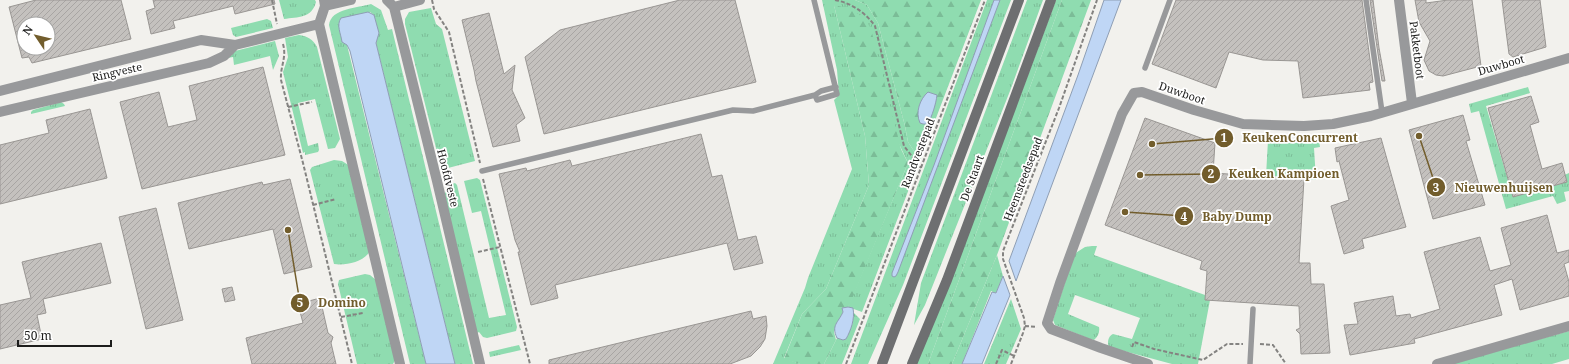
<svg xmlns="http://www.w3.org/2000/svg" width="1569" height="364" viewBox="0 0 1569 364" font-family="'Noto Serif',serif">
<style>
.grass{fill:url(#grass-tufts)}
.forest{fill:url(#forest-firs)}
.water{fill:#bfd6f5;stroke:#8e9eb4}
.building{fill:url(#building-hatch);stroke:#999693;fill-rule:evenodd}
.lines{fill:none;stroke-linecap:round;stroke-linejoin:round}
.path{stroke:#848381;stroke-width:2;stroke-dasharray:4 2;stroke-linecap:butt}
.service{stroke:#98999b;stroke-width:5.5}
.minor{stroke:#98999b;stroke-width:10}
.secondary{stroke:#6e6f71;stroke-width:10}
.labels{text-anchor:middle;stroke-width:3.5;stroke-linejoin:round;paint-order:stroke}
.street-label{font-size:11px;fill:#1d1d1c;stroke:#fff}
.leader{fill:none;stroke:#725d2c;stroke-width:1.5}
.callout-dot{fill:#725d2c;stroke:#fff;stroke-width:1.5}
.mark-label{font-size:12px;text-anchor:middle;font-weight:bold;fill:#fff}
.callout-label{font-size:12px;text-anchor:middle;font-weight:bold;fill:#725d2c;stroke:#fff;stroke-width:3.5;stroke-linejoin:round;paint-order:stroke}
</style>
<defs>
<pattern id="grass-tufts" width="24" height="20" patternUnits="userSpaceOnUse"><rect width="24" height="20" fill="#8fdcb0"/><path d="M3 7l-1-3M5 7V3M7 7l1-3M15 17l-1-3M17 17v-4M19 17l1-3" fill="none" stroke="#7bbc97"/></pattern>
<pattern id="forest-firs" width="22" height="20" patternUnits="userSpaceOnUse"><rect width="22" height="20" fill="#8fdcb0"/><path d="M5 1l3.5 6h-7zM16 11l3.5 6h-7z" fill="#7bbc97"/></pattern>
<pattern id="building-hatch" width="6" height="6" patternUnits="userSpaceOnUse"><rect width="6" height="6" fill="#c4c1be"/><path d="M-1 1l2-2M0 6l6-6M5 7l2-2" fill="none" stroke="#a8a5a3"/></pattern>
</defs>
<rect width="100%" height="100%" fill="#f2f1ed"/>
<path class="grass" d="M279 0H315L316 2C312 18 298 17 284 19Z
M822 0H855L867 5 878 23 905 126 908 142 920 160 862 312 848 307 908 163 834 5 865 136 869 185 826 289 802 314 784 358 800 364H773L805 288 808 278 852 169 834 100 839 95 837 70Z
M987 0H1011L903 285 868 364H851Z
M1027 0H1043L1010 91 925 305 914 325 921 283Z
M1056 0H1062L928 364H916L1019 99Z
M371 4 381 10 388 30 392 29 473 364H455L376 43 378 33 374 15 370 12 347 45 426 364H410L329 25C331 8 358 8 371 4Z
M431 8 436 24 442 29 475 161 448 168H444L441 166 439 160 405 24V19L409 12Z
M267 19 271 21 273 28 236 37 233 35 231 28Z
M299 35C307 36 313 39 317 47L340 139 335 148 328 149 315 99 298 103 308 146 318 143 319 150 318 152 305 155V152L303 153 283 72 288 57 285 38Z
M275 41 279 56 273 70 270 56 234 65 233 57 228 58 235 51Z
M1528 87 1530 93 1486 106 1513 197 1569 173V191L1564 192 1566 201 1557 204 1553 196 1506 209 1479 111 1471 113 1469 104Z
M61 102 64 104 65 106 31 114V112L33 110Z
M1268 140 1291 143 1319 141 1320 147 1314 148 1316 180 1266 176Z
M334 160 342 161 350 166 370 251C364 262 345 266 334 264L310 170 312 167Z
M477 178 480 180 517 327 516 331 487 338 483 337 479 332 477 333 444 193H445L447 186 455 183 457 185 489 318 506 315 481 211 472 213 464 181Z
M1092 246H1097L1094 255 1205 295V300H1210L1198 364H1172L1109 347 1108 344C1108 339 1109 336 1113 334L1132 339 1140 318 1075 295 1068 314 1099 327C1100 332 1098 337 1094 340L1090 339 1055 325 1053 320 1074 254 1085 247Z
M997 255 1003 276 996 293 991 291 962 364H952Z
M365 274 370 275 376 280 396 358 393 364H357L338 284 339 280Z
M1011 299 1021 329 1006 364H984Z
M854 313 860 319 842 364H824L837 338 843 340 846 339 852 325Z
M1569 331V359L1552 364H1451Z
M519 345 521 350 490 357 489 352Z"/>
<path class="forest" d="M855 0H981L920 160 908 142 905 126 878 23 867 5Z
M1062 0H1091L997 255 952 364H928Z
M834 5C851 9 863 13 871 29L901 149 908 163 850 304 848 307 842 308 843 312 834 332 836 340 824 364H800L784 359 802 314 826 289 869 185 865 136Z"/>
<path class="water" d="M994 0H1000L898 272 896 276 894 277 892 276V273L934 165Z
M1104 0H1121L1016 281 1009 261 1078 75Z
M368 12 374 15 379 33 376 43 455 364H426L350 51 347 45 342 42C341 34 336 25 341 18Z
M928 92 937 95C936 104 932 116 928 124H923L920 123C915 112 920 99 928 92Z
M1003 276 1010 295 982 364H962L992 292 996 293Z
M848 307 853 308C855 319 851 330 846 339L843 340 837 338C831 325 838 323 843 312L842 308Z"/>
<path class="building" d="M36 0H121L131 39 32 63 29 57 22 58 9 7ZM24 24H48V48H24Z
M153 0H274L275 4 235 14 233 6 173 21 175 28 151 34 146 11 155 8Z
M680 0H735L756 82 544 134 525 57 560 30Z
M1176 0H1362L1373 82 1369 83 1370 90 1303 98 1298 61 1263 60 1229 52 1216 88 1152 64Z
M1370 0H1373L1379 48 1385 81H1382Z
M1415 0H1426V3L1448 0H1472L1481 66 1443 76 1436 75 1429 71 1424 60 1430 41 1419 22Z
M1502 0H1540L1546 47 1513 57 1509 54Z
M489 13 504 74 515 65 512 90 525 118 516 125 520 141 493 147 476 81 474 70 462 20Z
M263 67 285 155 142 189 120 102 159 92 168 127 197 120 189 86Z
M1531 96 1539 122 1530 125 1542 169 1562 163 1567 182 1513 197 1488 108Z
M90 109 107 178 0 204V145L49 133 46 120Z
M1463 115 1470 140 1466 141 1485 205 1433 219 1409 130Z
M1145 118 1215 143 1213 173 1304 179 1299 263H1310L1311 284H1324L1330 353 1301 354 1300 334 1296 330 1300 328 1299 306 1205 300 1207 271 1200 269 1202 261 1105 225Z
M701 134 712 177 722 175 738 240 756 236 763 263 734 270 727 243 555 285 558 298 531 305 518 252H520L515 240 499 174 526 168 527 171 570 160 572 166Z
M1381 138 1406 227 1362 239 1364 248 1344 254 1331 206 1349 200 1339 161 1337 162 1335 148Z
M290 179 312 267 284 274 273 229 189 249 178 203 262 182 263 185Z
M156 208 183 320 146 329 119 217Z
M1547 215 1557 253 1569 250V262L1564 264 1569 282V296L1520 310 1512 279 1494 285 1502 315 1414 339 1415 343 1350 355 1344 325 1358 324 1354 303 1393 296 1396 316 1410 314 1411 318 1440 309 1424 252 1480 237 1490 271 1511 265 1501 228Z
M101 243 111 283 43 299 46 313 37 315 42 339 0 349V305L31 298 22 262Z
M232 287 235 300 225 302 222 289Z
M320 298 328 333 333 337 331 343 336 364H252L246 338 303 323 298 304Z
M751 311 753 319 766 316 767 326 765 339 760 347 751 356 730 364H549V360Z"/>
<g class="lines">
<path class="path" d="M272 0 277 24
M432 0 434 9 449 32 480 163
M835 0C851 3 865 12 875 26L904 146 921 168
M283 44C287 58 280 66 281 80L303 163 352 364
M288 107 312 102
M483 179 530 364
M313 205 336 199
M478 252 500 247
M341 317 363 313
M1025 326 1037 327
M1260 344 1273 345 1286 364
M1132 347 1134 342 1154 349 1203 360 1227 344H1243
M846 364 985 0
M996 364 1002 350 1014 356
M1011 364 1023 333 1025 326 1024 318 1003 259V251L1059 108 1097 0"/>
<path class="service" d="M1366 0 1382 112
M1145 68 1170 0
M815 95 821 91 836 87
M482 171 733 110 753 111 815 95 817 100 837 94 814 0
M1250 364 1253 309"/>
<path class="minor" d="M324 0 325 6 319 24 400 364
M387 0 394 7 437 181 480 364
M1399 0 1412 103
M325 6 351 0
M394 7 420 0
M0 91 201 40 235 45 319 24
M0 112 209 63 224 56 235 45
M1148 364 1101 348 1051 329 1047 323 1060 283 1122 114 1134 93 1142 92 1194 110 1243 124 1304 126 1333 124 1371 116 1569 58
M1437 364 1569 326"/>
<path class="secondary" d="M882 364 1019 0
M912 364 947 280 1051 0"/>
</g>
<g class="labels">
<g class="street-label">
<text transform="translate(1417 50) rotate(83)" y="4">Pakketboot</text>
<text transform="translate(1501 65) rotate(-16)" y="4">Duwboot</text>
<text transform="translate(117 72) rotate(-13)" y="4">Ringveste</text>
<text transform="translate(1182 93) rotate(19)" y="4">Duwboot</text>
<text transform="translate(918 153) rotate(-69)" y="4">Randvestepad</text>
<text transform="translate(448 178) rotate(76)" y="4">Hoofdveste</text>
<text transform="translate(972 178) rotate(-70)" y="4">De Staart</text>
<text transform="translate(1023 179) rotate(-69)" y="4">Heemsteedsepad</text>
</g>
</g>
<path class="leader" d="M1152 144L1224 138M1140 175L1211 174M1419 136L1436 187M1125 212L1184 216M288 230L300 303"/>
<g class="callout-dot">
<circle cx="1152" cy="144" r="4"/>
<circle cx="1140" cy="175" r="4"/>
<circle cx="1419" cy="136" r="4"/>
<circle cx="1125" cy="212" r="4"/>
<circle cx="288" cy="230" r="4"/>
<circle cx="1224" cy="138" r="10"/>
<circle cx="1211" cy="174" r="10"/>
<circle cx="1436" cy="187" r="10"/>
<circle cx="1184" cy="216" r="10"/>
<circle cx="300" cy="303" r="10"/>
</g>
<g class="mark-label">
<text x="1224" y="142">1</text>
<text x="1211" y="178">2</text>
<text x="1436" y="192">3</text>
<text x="1184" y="221">4</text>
<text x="300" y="307">5</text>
</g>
<g class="callout-label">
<text x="1300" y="142">KeukenConcurrent</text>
<text x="1284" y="178">Keuken Kampioen</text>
<text x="1504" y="192">Nieuwenhuijsen</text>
<text x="1237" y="221">Baby Dump</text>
<text x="342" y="307">Domino</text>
</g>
<g transform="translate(36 36) rotate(305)"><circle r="19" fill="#ffffff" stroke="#a5a5a4"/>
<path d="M0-3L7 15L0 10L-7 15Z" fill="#725d2c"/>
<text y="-6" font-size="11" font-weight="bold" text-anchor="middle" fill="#1d1d1c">N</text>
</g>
<path d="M18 340v6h93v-6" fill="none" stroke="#1d1d1c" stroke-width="2"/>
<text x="24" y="340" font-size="12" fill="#1d1d1c" stroke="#ffffff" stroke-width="3" paint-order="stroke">50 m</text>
</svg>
